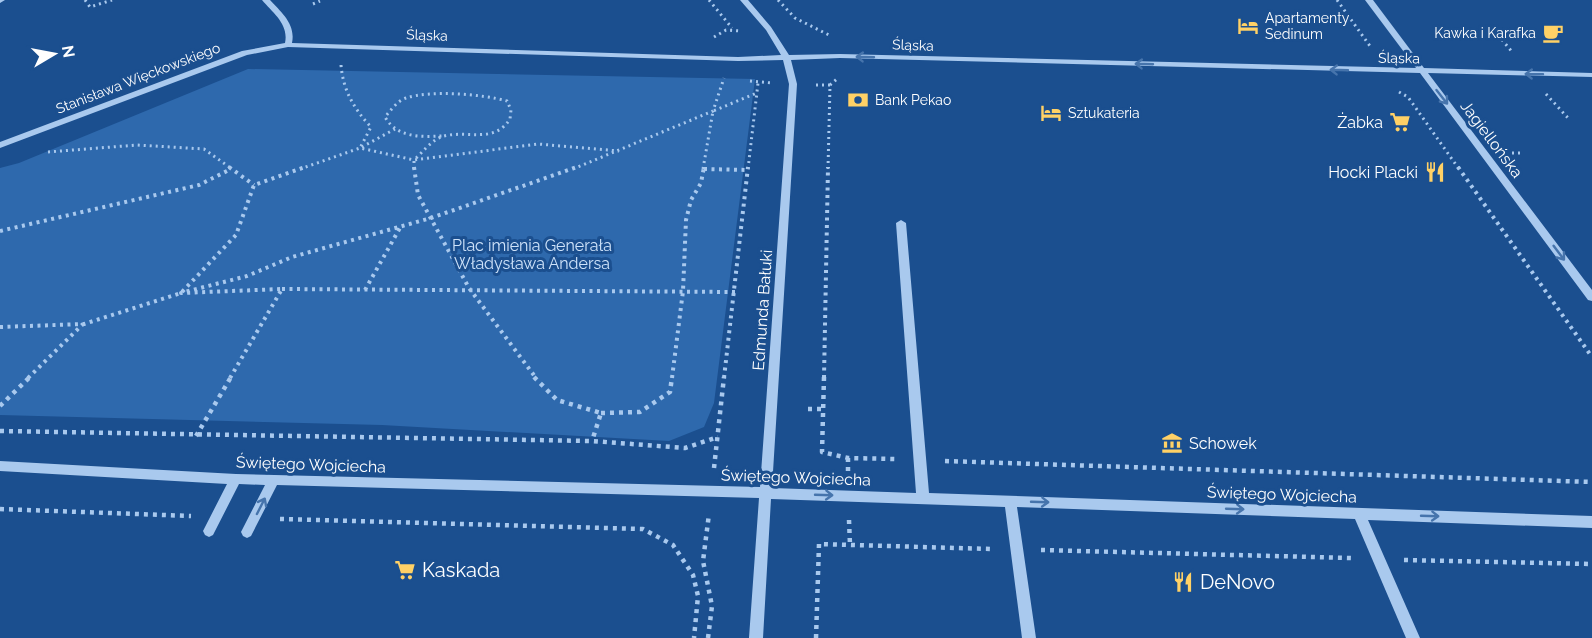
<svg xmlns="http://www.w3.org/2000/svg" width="1592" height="638" viewBox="0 0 1592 638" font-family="Raleway,sans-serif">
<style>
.green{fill:#2e69ad}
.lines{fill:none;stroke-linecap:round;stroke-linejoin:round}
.path-far2{stroke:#a9c9ee;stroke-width:3;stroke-dasharray:2 4;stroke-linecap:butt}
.path-far1{stroke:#a9c9ee;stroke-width:4;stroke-dasharray:3 4.5;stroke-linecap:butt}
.path{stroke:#a9c9ee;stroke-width:4.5;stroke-dasharray:4 5;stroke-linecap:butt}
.minor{fill:#a9c9ee;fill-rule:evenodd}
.oneway{stroke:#4674ac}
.labels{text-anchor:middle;stroke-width:6;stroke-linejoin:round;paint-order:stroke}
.far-poi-label{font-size:14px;fill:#fff;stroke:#1b4f8f;text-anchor:start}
.far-street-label{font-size:14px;fill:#fff;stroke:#1b4f8f}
.poi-label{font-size:16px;fill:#fff;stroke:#1b4f8f;text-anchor:end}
.street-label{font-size:16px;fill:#fff;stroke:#1b4f8f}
.park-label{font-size:16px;fill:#cfe3fa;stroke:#1b4f8f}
.near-poi-label{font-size:20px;fill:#fff;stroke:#1b4f8f;text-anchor:start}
</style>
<rect width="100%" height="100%" fill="#1b4f8f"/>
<path class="green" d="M248 69 755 79 714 403 704 427 669 441 382 425 0 415V168L19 163Z"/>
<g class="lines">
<path class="path-far2" d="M85 0 90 7 112 0
M709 0 732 28
M778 0 795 18 829 35
M1337 0 1370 46
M313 4 320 1
M1498 35 1513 53
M714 37 726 30 740 31
M341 65C343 90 354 109 371 127L360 148 395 129
M750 81 772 83
M816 85H830
M1399 92 1408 97 1459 169
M1546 94 1568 118
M48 152 137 145 204 149 232 169
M1512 153H1524
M300 169 360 148 414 160 538 144 619 151
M414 169V160C423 152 432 139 444 136 468 130 494 144 510 119L511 110 507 101C482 94 431 90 406 98 397 101 391 110 385 117 397 138 421 137 442 136
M573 169 713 111 724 78
M703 169 713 111 757 93
M748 169 758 83
M828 169 830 85 838 78"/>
<path class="path-far1" d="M229 167 254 185
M414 167 418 195 469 288 536 378
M1458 167 1592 357
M704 169 748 170
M0 231 199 185 231 169
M282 289 735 292
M365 290 401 226
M0 327 84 324 181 293 236 235 254 185 305 167
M28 378 83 324
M230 378 282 289 181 293 247 276 292 257 431 218 577 167
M672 378 683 291 686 220 691 200 701 183 704 167
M724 378 748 167
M824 378 828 167"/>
<path class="path" d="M534 377 557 400 601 413 592 441
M824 377 822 452 848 458 896 459
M0 406 30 377
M808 409H822
M601 413 640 412 670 392 672 377
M0 431 592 441 685 448 718 437
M196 436 231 377
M848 458V473
M945 461 1592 482
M714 468 724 377
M0 509 191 516
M280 519 643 529 673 545 693 575 698 596 694 638
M849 520 850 545
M1041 550 1351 558
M1404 560 1592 564
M708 638 712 606 703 561 709 514
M816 638 819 544 991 549"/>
<path class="minor" d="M0 0H5L0 3Z
M262 0H270C281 12 296 24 292 43L738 57 781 55 766 30 740 0H748L771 27 789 55 840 54 1416 68 1365 0H1373L1424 68 1592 73V77L1428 73 1592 290V301L1588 300 1420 73 840 58 791 60 797 84 772 488 916 493 896 223 901 220 906 223 929 493 1592 516V528L1368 520 1420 638H1406L1355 519 1017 507 1036 638H1022L1005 507 771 499 763 638H749L759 498 277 485 251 536 247 538 243 536 241 532 265 485 239 484 213 535 209 537 205 535 203 531 227 484 0 471V461L236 474 760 487 789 84 783 60 738 61 288 47 247 55 0 148V142L242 51 285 43C289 24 273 13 262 0Z"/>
</g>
<defs><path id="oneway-shaft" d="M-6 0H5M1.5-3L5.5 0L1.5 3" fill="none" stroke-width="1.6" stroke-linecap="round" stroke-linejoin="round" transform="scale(1.5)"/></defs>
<g class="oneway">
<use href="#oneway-shaft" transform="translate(865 57) rotate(-178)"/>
<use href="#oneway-shaft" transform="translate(1144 64) rotate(-178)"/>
<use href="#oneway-shaft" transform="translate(1339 70) rotate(-178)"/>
<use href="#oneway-shaft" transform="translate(1534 74) rotate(-179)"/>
<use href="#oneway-shaft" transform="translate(1442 97) rotate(52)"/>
<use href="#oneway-shaft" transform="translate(1559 253) rotate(53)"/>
<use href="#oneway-shaft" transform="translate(824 495) rotate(2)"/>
<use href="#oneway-shaft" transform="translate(1040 502) rotate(2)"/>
<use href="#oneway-shaft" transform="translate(261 506) rotate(-63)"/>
<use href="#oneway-shaft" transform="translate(1235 509) rotate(2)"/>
<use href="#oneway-shaft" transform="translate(1430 516) rotate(2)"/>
</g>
<defs>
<g id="hotel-bare" transform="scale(1.62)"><path d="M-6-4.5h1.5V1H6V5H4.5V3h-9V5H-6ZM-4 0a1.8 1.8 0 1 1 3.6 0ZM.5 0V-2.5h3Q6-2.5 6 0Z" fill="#ffd166" stroke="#1b4f8f" stroke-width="2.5" paint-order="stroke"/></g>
<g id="cafe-bare" transform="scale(1.62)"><path d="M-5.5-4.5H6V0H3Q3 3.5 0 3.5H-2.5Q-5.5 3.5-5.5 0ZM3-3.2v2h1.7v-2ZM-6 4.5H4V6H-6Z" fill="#ffd166" stroke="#1b4f8f" stroke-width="2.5" paint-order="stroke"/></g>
<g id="bank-bare" transform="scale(1.62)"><path d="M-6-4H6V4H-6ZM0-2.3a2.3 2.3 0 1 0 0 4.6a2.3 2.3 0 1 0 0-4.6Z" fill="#ffd166" stroke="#1b4f8f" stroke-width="2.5" paint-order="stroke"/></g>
<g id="supermarket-bare" transform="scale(1.62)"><path d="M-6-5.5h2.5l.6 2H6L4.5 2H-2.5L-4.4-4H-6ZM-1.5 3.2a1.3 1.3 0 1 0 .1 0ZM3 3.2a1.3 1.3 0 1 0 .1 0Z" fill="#ffd166" stroke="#1b4f8f" stroke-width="2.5" paint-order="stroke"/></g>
<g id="restaurant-bare" transform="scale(1.62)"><path d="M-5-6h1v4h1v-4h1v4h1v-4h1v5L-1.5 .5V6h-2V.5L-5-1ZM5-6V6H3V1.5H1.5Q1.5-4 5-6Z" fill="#ffd166" stroke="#1b4f8f" stroke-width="2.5" paint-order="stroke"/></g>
<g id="museum-bare" transform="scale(1.62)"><path d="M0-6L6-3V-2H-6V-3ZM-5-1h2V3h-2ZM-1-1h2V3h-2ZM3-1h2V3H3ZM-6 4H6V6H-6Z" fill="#ffd166" stroke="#1b4f8f" stroke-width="2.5" paint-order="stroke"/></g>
</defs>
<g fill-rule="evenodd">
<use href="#hotel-bare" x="1248" y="26"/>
<use href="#cafe-bare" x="1553" y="33"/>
<use href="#bank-bare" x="858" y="100"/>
<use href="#hotel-bare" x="1051" y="113"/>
<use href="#supermarket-bare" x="1400" y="122"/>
<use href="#restaurant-bare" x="1435" y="172"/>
<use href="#museum-bare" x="1172" y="443"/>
<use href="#supermarket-bare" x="405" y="570"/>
<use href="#restaurant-bare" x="1183" y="582"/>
</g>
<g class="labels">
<g class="far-poi-label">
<text x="1265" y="23">Apartamenty<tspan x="1265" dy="16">Sedinum</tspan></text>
<text x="1536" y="38" text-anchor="end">Kawka i Karafka</text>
<text x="875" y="105">Bank Pekao</text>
<text x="1068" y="118">Sztukateria</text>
</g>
<g class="far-street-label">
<text transform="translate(427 35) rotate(2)" y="5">Śląska</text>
<text transform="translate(913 45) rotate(2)" y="5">Śląska</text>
<text transform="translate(1399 58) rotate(1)" y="5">Śląska</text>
<text transform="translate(138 78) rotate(-21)" y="5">Stanisława Więckowskiego</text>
</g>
<g class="poi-label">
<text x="1383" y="128">Żabka</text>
<text x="1418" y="178">Hocki Placki</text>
<text x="1189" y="449" text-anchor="start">Schowek</text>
</g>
<g class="street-label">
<text transform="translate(1492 139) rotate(53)" y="6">Jagiellońska</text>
<text transform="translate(762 310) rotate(-86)" y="6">Edmunda Bałuki</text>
<text transform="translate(311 464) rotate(2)" y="6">Świętego Wojciecha</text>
<text transform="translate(796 477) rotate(2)" y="6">Świętego Wojciecha</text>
<text transform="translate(1282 494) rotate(2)" y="6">Świętego Wojciecha</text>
</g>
<g class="park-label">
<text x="532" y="251">Plac imienia Generała<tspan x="532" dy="18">Władysława Andersa</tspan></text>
</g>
<g class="near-poi-label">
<text x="422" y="577">Kaskada</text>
<text x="1200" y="589">DeNovo</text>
</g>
</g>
<g transform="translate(54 54) rotate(80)" stroke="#1b4f8f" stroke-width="4.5" paint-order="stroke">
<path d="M0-4.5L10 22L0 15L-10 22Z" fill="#ffffff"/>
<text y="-9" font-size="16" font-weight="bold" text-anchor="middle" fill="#ffffff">N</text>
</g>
</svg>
